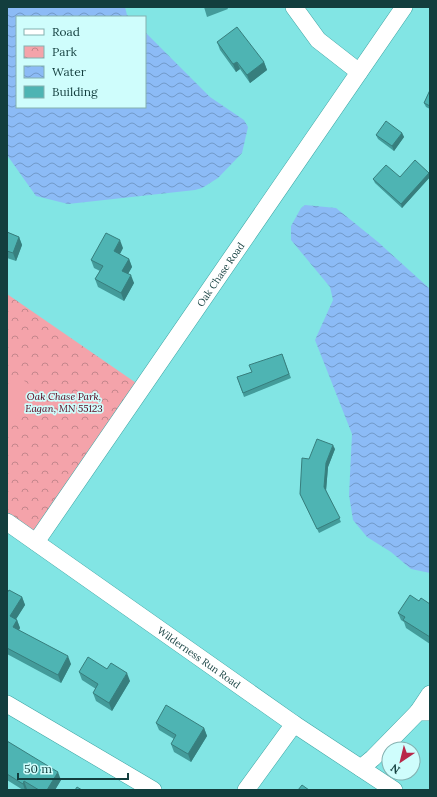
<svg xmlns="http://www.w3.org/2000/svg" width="437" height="797" viewBox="0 0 437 797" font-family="Lora,serif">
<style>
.park{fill:url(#park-crowns)}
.garden{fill:#f4a3aa}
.water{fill:url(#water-waves)}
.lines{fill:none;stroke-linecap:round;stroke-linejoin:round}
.minor-casing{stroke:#3ca4a3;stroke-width:18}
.minor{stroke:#fff;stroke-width:17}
.wall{fill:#439b9a}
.shaded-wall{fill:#377e7d}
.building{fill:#4eb4b3;stroke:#377e7d}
.labels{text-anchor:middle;stroke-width:3.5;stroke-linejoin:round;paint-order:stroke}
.street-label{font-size:10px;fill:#133e3e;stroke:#cffdfc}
.park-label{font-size:10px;font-style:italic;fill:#570019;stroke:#cffdfc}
</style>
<defs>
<pattern id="park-crowns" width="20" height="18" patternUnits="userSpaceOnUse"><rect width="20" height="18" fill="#f4a3aa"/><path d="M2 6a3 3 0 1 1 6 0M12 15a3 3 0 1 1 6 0" fill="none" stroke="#c4868c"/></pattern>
<pattern id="water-waves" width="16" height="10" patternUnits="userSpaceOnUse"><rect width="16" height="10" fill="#8cbbf6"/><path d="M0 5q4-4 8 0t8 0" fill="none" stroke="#7199c9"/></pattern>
</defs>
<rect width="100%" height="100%" fill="#82e5e4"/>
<path class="park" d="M7 294 142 387 36 542 7 522Z"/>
<path class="garden" d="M15 374 35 389 7 431V386Z"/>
<path class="water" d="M7 7H125L127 15 130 17H17V107H145V32L210 97 244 120 248 127 242 153 218 178 202 188 195 190 68 204 36 196 7 155Z
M305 205 336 208 378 242 430 289V573L411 569 391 552 367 537 353 520 349 495 352 434 315 340 333 300 330 287 291 240V226L301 208Z"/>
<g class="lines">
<g class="minor-casing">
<g id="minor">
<path d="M294 7 318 40 359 72"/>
<path id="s1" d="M7 522 294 724 394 790"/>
<path id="s2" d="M36 542 404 7"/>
<path d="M7 704 153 790"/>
<path d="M418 712 430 694"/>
<path d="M361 768 373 758 418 712H430"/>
<path d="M246 790 294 724"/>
</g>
</g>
<use href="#minor" class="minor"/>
</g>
<path class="wall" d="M204 7H227L228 9 207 17Z
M217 42 264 62 267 70 250 83 240 69 236 72 220 50Z
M430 90V109L426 107 424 103Z
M402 133 404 137 394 151 378 139 376 135Z
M429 173 430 177 402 208 375 183 373 179 400 177Z
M7 232 19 237 22 245 16 261 7 258Z
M123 248 120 254 129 259 132 267 128 274 134 283 124 301 98 287 95 279 100 271 94 268 91 260Z
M282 354 291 378 244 397 237 377 252 372Z
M335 449 328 467 326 490 341 522 319 533 300 494 309 459Z
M7 593 22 597 25 605 16 619 17 620 20 628 19 630 71 664 61 683 7 654Z
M419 601 430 604V644L406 628 404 622 401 620 398 613Z
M107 669 130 681 112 711 96 701 93 693 96 689 82 680 79 672Z
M156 723 204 728 207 736 191 762 174 752 171 744 174 739 159 730Z
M7 741 61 780 55 790H28L27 789V790H23L7 780Z"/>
<path class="shaded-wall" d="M237 62 240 69 236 72 233 64Z
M264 62 267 70 250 83 247 75Z
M402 133 404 137 394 151 392 146Z
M429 173 430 177 402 208 401 204Z
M19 237 22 245 16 261 13 253Z
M120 240 123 248 117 259 114 251Z
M129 259 132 267 125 279 122 271Z
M131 275 134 283 124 301 121 293Z
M333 445 335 449 328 467 326 491 324 487 326 463Z
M22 597 25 605 13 624 10 616Z
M17 620 20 628 16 635 13 627Z
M68 656 71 664 61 683 58 675Z
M127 673 130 681 112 711 109 703Z
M204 728 207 736 191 762 188 754Z
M58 772 61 780 55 790H47Z
M24 781 27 789V790H25L23 784Z"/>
<path class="building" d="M237 27 264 62 247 75 237 62 233 64 217 42Z
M430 90V106L424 103Z
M386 121 402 133 392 146 376 135Z
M415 160 429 173 401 204 373 179 386 165 400 177Z
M7 232 19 237 13 253 7 251Z
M106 233 120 240 114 251 129 259 122 271 131 275 121 293 95 279 103 266 91 260Z
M282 354 289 374 243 393 237 377 252 372 249 365Z
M317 439 333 445 326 463 324 487 340 518 317 529 300 494 302 458 309 459Z
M9 590 22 597 10 616 17 620 13 627 68 656 58 675 7 648V593Z
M410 595 419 601 421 598 430 604V637L403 620 405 617 398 613Z
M88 657 107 669 111 663 127 673 109 703 93 693 98 684 79 672Z
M166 705 204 728 188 754 171 744 176 735 156 723Z
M7 741 58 772 47 790H39L24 781 23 784 7 774Z
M302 785 309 790H298Z
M77 787 82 790H75Z"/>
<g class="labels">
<g class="street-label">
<text dy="4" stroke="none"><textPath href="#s2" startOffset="325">Oak Chase Road</textPath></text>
<text dy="4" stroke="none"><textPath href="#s1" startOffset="235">Wilderness Run Road</textPath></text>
</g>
<g class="park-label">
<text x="64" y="400">Oak Chase Park,<tspan x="64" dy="12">Eagan, MN 55123</tspan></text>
</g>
</g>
<rect width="437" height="797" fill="none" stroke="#133e3e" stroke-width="16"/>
<rect x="16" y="16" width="130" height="92" fill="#cffdfc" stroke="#84b1b0"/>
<rect x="24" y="29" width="20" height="6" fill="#ffffff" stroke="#84b1b0"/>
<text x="52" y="36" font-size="12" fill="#133e3e">Road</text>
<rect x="24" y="46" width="20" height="12" fill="url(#park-crowns)" stroke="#84b1b0"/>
<text x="52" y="56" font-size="12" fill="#133e3e">Park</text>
<rect x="24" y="66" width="20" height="12" fill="url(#water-waves)" stroke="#84b1b0"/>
<text x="52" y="76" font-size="12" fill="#133e3e">Water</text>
<rect x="24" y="86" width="20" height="12" fill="#4eb4b3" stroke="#84b1b0"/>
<text x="52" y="96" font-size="12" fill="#133e3e">Building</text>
<g transform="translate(401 761) rotate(215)"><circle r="19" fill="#cffdfc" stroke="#84b1b0"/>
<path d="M0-3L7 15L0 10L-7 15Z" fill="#b92849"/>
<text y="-6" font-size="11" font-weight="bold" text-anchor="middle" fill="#133e3e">N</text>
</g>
<path d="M18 773v6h110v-6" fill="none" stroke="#133e3e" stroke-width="2"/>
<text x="24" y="773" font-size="12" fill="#133e3e" stroke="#cffdfc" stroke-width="3" paint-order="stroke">50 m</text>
</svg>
